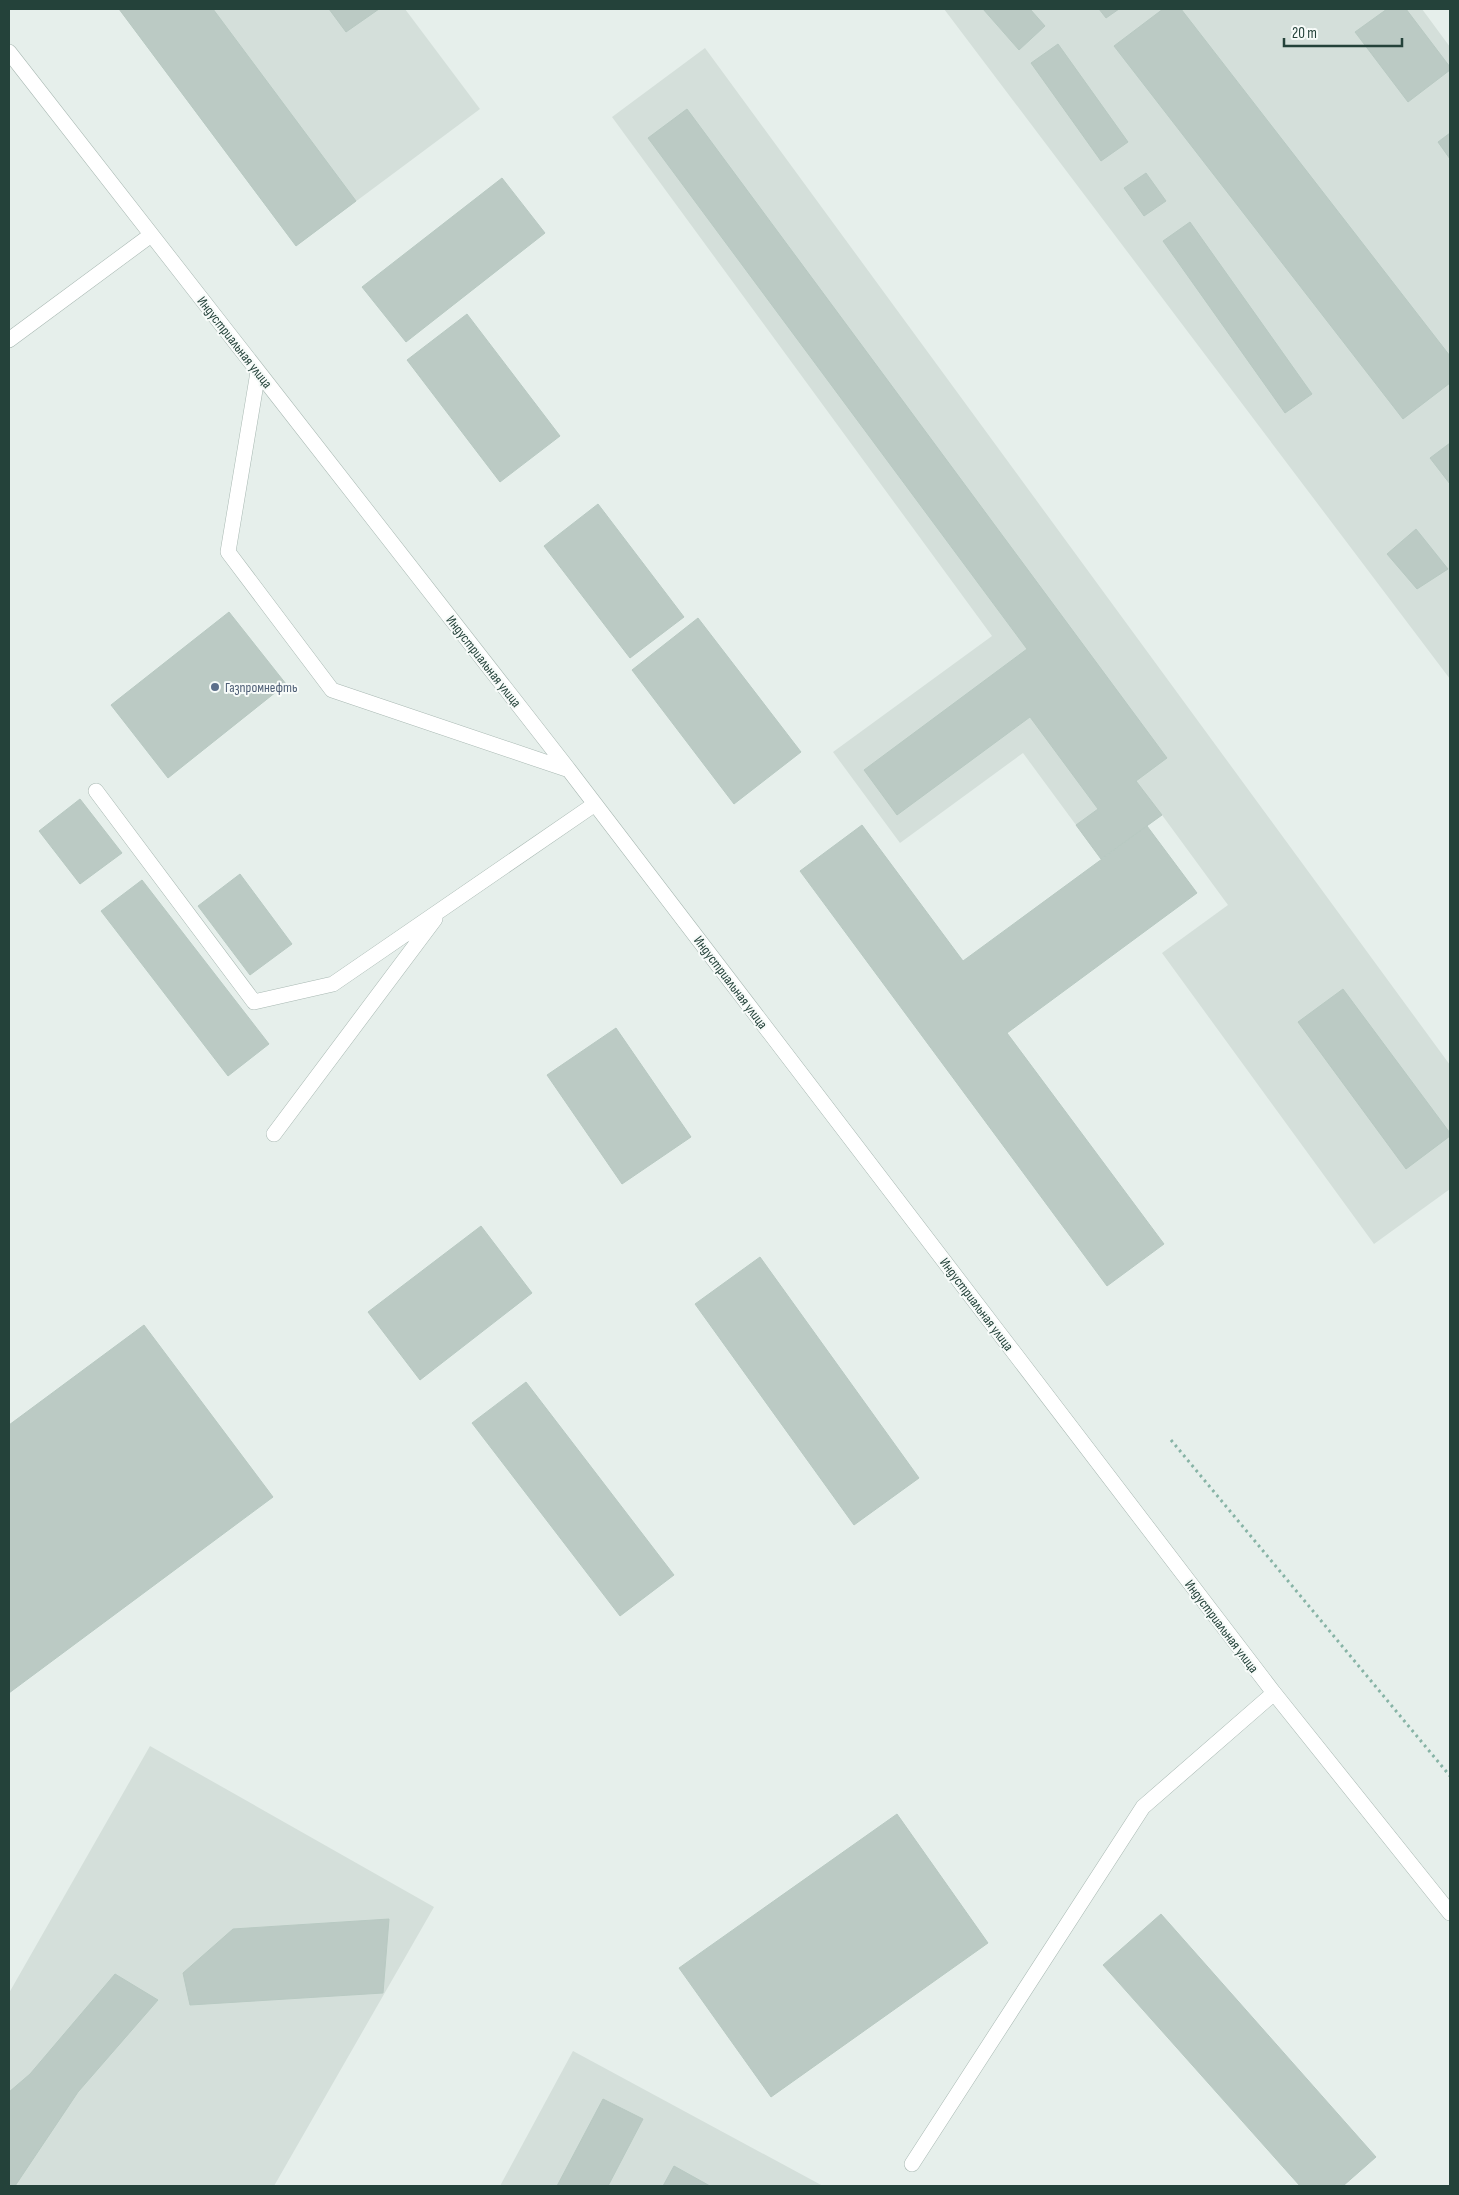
<svg xmlns="http://www.w3.org/2000/svg" width="1459" height="2195" viewBox="0 0 1459 2195" font-family="'Sofia Sans Condensed',sans-serif">
<style>
.built{fill:#d4dfda}
.building{fill:#bbcac4;stroke:#b8c9c2}
.lines{fill:none;stroke-linecap:round;stroke-linejoin:round}
.minor-casing{stroke:#a8b8b2;stroke-width:16}
.path{stroke:#86b3a5;stroke-width:3;stroke-dasharray:2.5 4;stroke-linecap:butt}
.minor{stroke:#fff;stroke-width:15}
.service-dot{fill:#5c6f8a;stroke:#f7fbf9;stroke-width:2}
.labels{text-anchor:middle;stroke-width:4;stroke-linejoin:round;paint-order:stroke}
.street-label{font-size:14px;fill:#24423a;stroke:#f7fbf9}
.service-label{font-size:14px;fill:#4e5e75;stroke:#f7fbf9;text-anchor:start}
</style>
<rect width="100%" height="100%" fill="#e6efeb"/>
<path class="built" d="M119 9H405L480 109 296 246Z
M944 9H1422L1450 47V679Z
M705 48 1450 1065V1189L1374 1244 1162 953 1228 905 1162 815 1101 859 1023 753 900 843 833 752 992 636 612 117Z
M150 1746 434 1907 274 2186H9V1993Z
M573 2051 823 2186H500Z"/>
<path class="building" d="M119 9H213L356 201 296 246Z
M329 9H379L346 32Z
M983 9H1030L1045 26 1019 50Z
M1099 9H1119L1106 18Z
M1163 9H1181L1450 356V383L1403 419 1114 46Z
M1387 9H1406L1450 67V70L1408 102 1355 32Z
M1058 44 1128 142 1101 161 1031 63Z
M687 109 1167 758 1136 781 1162 815 1101 859 1076 825 1098 809 1030 717 897 815 864 770 1027 649 648 138Z
M1450 133V159L1438 142Z
M1146 173 1166 201 1144 216 1124 188Z
M502 178 545 233 406 342 362 287Z
M1190 222 1312 394 1285 413 1163 241Z
M467 314 560 436 500 482 407 360Z
M1450 443V484L1430 458Z
M598 504 684 617 630 658 544 546Z
M1416 529 1448 569 1417 589 1387 554Z
M229 612 286 684 168 778 111 705Z
M698 618 801 752 734 804 632 670Z
M80 799 122 853 80 884 39 831Z
M862 825 963 961 1147 826 1197 893 1007 1033 1164 1244 1107 1286 800 871Z
M240 874 292 944 250 975 198 906Z
M142 880 269 1044 228 1076 101 911Z
M1343 989 1450 1133V1136L1406 1169 1298 1022Z
M616 1028 691 1137 622 1184 547 1075Z
M481 1226 532 1293 420 1380 368 1312Z
M760 1257 919 1478 854 1525 695 1304Z
M144 1325 273 1497 9 1693V1425Z
M526 1382 674 1575 620 1616 472 1423Z
M897 1814 988 1943 771 2097 679 1968Z
M1161 1914 1376 2157 1343 2186H1300L1103 1965Z
M389 1919 383 1993 190 2005 183 1973 233 1929Z
M115 1974 158 2000 78 2092 15 2186H9V2092L30 2074Z
M603 2099 643 2119 608 2186H557Z
M674 2166 710 2186H663Z"/>
<g class="lines">
<g class="minor-casing">
<path id="minor" d="M9 52 569 770 1274 1693 1450 1913
M9 340 151 235
M258 372 228 552 332 690 569 770
M96 791 254 1002 333 984 595 804
M274 1134 435 919
M912 2164 1143 1807 1274 1693"/>
</g>
<path class="path" d="M1171 1440 1450 1776"/>
<use href="#minor" class="minor"/>
</g>
<circle class="service-dot" cx="215" cy="687" r="5"/>
<g class="labels">
<g class="street-label">
<text transform="translate(235 342) rotate(52)" y="5">Индустриальная улица</text>
<text transform="translate(484 661) rotate(52)" y="5">Индустриальная улица</text>
<text transform="translate(731 982) rotate(53)" y="5">Индустриальная улица</text>
<text transform="translate(977 1304) rotate(53)" y="5">Индустриальная улица</text>
<text transform="translate(1222 1626) rotate(53)" y="5">Индустриальная улица</text>
</g>
<g class="service-label">
<text x="225" y="692">Газпромнефть</text>
</g>
</g>
<rect width="1459" height="2195" fill="none" stroke="#24423a" stroke-width="20"/>
<path d="M1284 38v8h118v-8" fill="none" stroke="#24423a" stroke-width="2.5"/>
<text x="1292" y="38" font-size="15" fill="#24423a" stroke="#f7fbf9" stroke-width="4" paint-order="stroke">20 m</text>
</svg>
